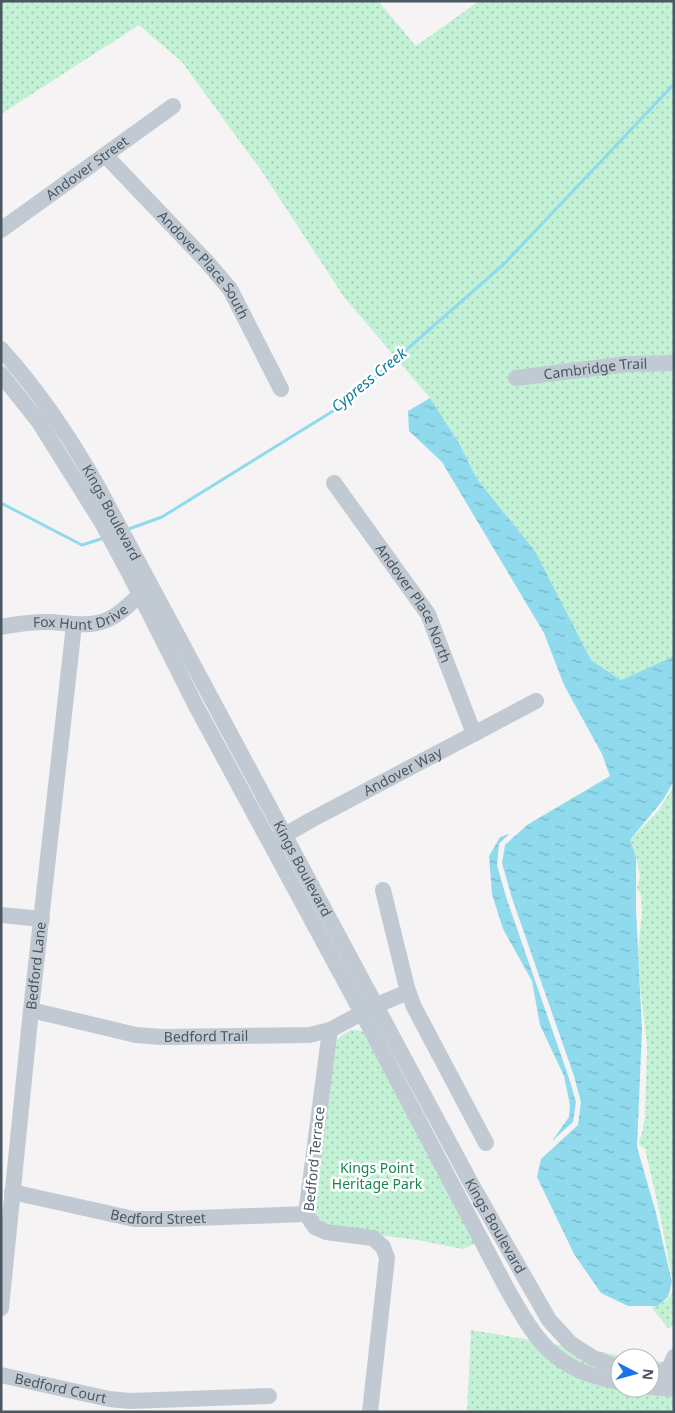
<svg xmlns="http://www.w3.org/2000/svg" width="675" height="1413" viewBox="0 0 675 1413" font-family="'Noto Sans',sans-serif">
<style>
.grass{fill:url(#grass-dots)}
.water{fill:url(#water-ripples)}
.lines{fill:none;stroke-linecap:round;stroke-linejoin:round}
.stream{stroke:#90daee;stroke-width:3}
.minor{stroke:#c1cad2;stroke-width:16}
.labels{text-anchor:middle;stroke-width:5;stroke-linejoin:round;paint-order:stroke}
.street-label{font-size:14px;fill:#4a5661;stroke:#fff}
.park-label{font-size:14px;fill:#17864f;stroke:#fff}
.water-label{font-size:15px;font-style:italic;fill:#0c7c9b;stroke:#fff}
</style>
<defs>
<pattern id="grass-dots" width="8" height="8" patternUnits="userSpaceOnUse" patternTransform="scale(1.25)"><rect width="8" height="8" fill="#c3f1d5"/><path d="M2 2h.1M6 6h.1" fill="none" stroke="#a0c6b0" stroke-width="1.8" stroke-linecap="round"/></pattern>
<pattern id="water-ripples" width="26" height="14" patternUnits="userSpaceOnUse" patternTransform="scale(1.25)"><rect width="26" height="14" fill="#90daee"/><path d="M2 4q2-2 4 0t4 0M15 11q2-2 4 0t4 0" fill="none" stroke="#78b4c4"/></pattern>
</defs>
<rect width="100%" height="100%" fill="#f5f3f3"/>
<path class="grass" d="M1 1H378L416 46 479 1H674V656L621 680 591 660 535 551 477 479 459 443 430 398 344 297 263 173 182 62 139 25 1 114Z
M674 785V1288L659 1210 645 1149 639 1144 640 1138 642 1134 645 1116 647 1045 640 985 638 952 642 912 641 895 637 888 640 877 636 857 630 840 659 810Z
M351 1030H358L364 1032 476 1243 463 1249 417 1240 325 1228 315 1215 326 1109 337 1040 342 1035Z
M674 1289V1326L668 1328 652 1308 668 1299Z
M471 1330 636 1358H620V1388H650V1360L674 1364V1412H467Z"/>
<path class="water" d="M430 398 459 443 477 479 535 551 591 660 621 680 674 656V781L663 800 630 840 636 857V910L642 1030 637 1147 656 1213 672 1282 668 1297 657 1306H628L601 1293 574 1254 537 1177 541 1159 578 1125 581 1102 574 1076 512 898 502 863 505 845 527 825 610 776 602 754 564 685 544 633 442 462 409 431 408 411Z
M509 834 499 844 497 865 507 900 569 1078 576 1102 573 1122 552 1141 569 1117 570 1105 564 1076 540 1025 532 981 503 929 492 894 489 856 500 837Z"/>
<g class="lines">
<path class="stream" d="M1 503 82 545 104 538
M126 530 162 517 346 403 505 263 674 84"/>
<g class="minor">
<path id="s1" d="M105 155 207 262 230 289 281 389"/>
<path id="s2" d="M1 230 173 106"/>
<path id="s3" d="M1 349C39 391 70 437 98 487L473 1187 549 1320 570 1343 593 1358 620 1368"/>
<path d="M1 374 39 422 101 521 129 573 196 706 362 1013 506 1287C537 1342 554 1371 620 1382"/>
<path id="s4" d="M516 378 627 364 674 363"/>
<path id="s5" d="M334 483 428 614 474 734"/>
<path id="s6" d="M1 627C16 624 32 622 47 622 64 622 80 627 97 623 116 620 133 601 147 588"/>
<path id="s7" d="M276 840 311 820 536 701"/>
<path d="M383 890 407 988 414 1007 486 1143"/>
<path d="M1 915 42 919"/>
<path id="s8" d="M31 1010 136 1035 162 1037 309 1035 330 1030 377 1005 408 992"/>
<path d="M330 1030 306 1214 315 1227 326 1232 373 1238 383 1247 387 1258 370 1412"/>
<path id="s9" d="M12 1192 134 1219H171L306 1214"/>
<path id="s10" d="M1 1308 31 1010 74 625"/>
<path d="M650 1371 674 1373"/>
<path id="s11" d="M1 1375 109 1399 130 1401 269 1396"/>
<path d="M650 1387 674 1389"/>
<path d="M666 1388 668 1372 674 1357"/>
</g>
</g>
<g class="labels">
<g class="street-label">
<text dy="5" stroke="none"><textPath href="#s2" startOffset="106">Andover Street</textPath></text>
<text dy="5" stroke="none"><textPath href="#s1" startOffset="148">Andover Place South</textPath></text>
<text dy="5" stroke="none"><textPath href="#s4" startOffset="80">Cambridge Trail</textPath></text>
<text dy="5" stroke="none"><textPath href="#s3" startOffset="198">Kings Boulevard</textPath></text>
<text dy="5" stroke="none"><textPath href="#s5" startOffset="145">Andover Place North</textPath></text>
<text dy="5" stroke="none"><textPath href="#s6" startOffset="81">Fox Hunt Drive</textPath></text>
<text dy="5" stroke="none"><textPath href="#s7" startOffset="144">Andover Way</textPath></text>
<text dy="5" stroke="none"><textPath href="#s3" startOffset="602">Kings Boulevard</textPath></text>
<text dy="5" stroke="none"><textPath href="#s10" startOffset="344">Bedford Lane</textPath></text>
<text dy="5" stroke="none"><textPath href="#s8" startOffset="178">Bedford Trail</textPath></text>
<text transform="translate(314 1159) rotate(-84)" y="5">Bedford Terrace</text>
<text dy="5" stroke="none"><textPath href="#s9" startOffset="149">Bedford Street</textPath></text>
<text dy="5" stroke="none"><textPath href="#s3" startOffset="1008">Kings Boulevard</textPath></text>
<text dy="5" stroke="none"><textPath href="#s11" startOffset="61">Bedford Court</textPath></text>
</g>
<g class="park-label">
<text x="377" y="1173">Kings Point<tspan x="377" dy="16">Heritage Park</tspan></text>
</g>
<g class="water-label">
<text transform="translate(369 380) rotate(-39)" y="5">Cypress Creek</text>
</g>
</g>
<rect width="675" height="1413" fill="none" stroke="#4a5661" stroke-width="5"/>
<g transform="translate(635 1373) rotate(96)"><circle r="24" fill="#ffffff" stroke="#b7bbc0"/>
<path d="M0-4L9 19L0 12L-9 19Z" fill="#1a73e8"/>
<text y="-8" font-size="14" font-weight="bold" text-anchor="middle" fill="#4a5661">N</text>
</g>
</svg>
